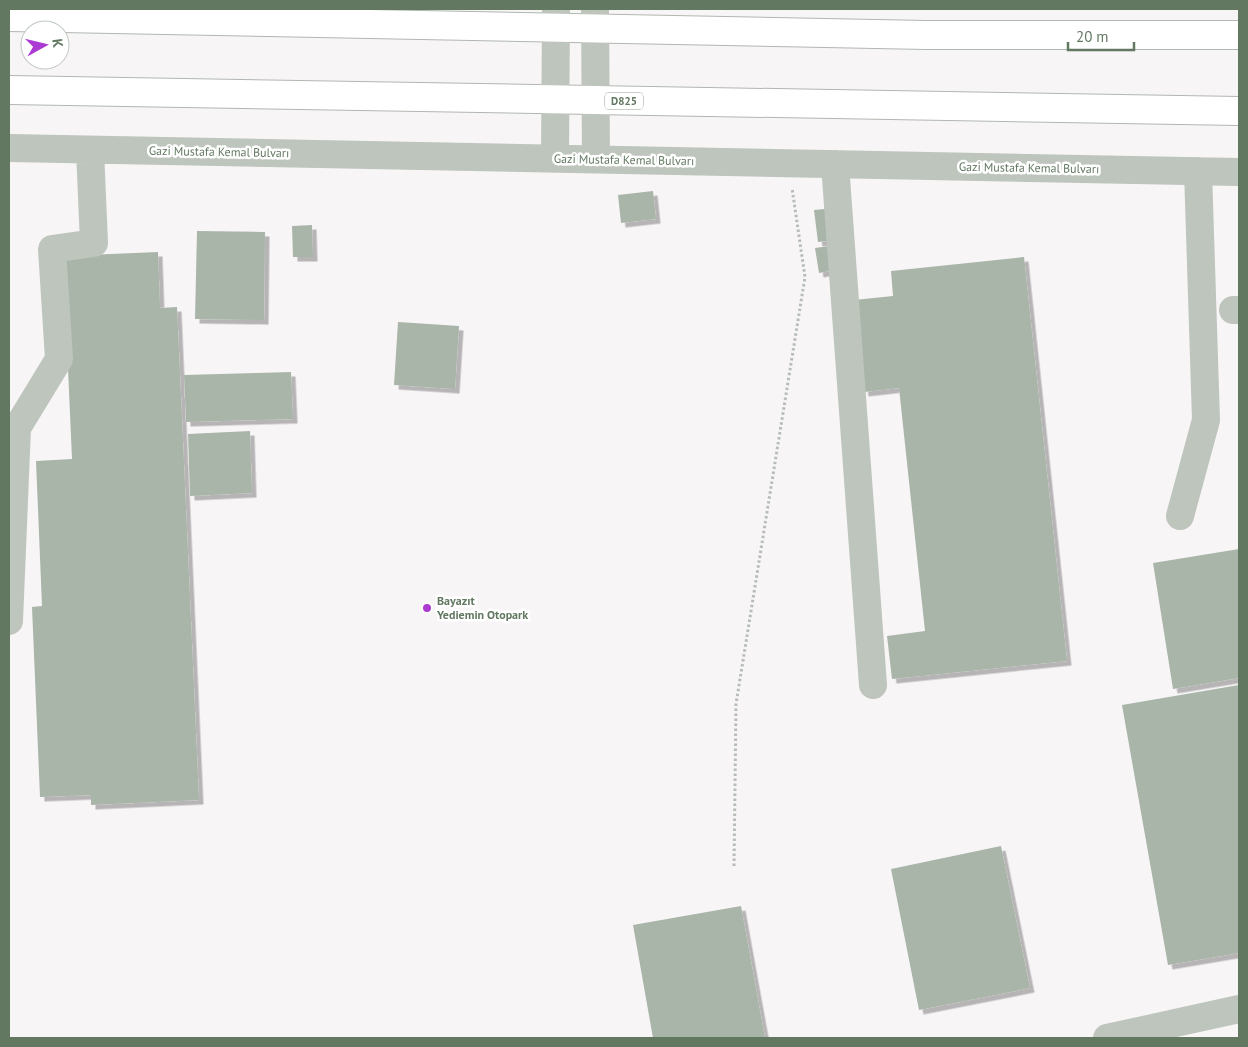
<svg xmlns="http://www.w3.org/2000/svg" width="1248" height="1047" viewBox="0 0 1248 1047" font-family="'PT Sans',sans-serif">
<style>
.building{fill:#aab5a9;filter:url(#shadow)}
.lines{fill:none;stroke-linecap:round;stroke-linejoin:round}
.highway-casing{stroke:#b0b7af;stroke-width:30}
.path{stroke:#b6bcb6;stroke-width:3;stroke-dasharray:2.5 2.5;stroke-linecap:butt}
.minor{stroke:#bec5bd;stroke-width:28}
.highway{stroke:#fff;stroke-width:28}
.poi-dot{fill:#ab3bd3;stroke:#fff;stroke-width:2}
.labels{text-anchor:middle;stroke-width:5;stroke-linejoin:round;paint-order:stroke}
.shield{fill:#fff;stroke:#91a090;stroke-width:1}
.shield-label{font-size:11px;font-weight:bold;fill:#627861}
.street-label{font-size:12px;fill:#627861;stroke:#fff}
.poi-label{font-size:12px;font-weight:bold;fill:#627861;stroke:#fff;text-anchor:start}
</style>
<defs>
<filter id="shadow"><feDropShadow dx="4.5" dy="4.5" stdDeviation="0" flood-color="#0004"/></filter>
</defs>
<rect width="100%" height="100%" fill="#f8f5f7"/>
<path class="building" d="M653 191 656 219 621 223 618 195Z
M834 208 838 240 818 242 814 210Z
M312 225 313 257H293L292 226Z
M197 231 265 232 264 320 195 319Z
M836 245 840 269 819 273 815 248Z
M158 252 160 308 177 307 199 800 91 805V795L40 797 32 607 42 606 36 461 72 459 63 256Z
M1024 257 1067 661 892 679 887 636 925 631 899 388 864 392 854 300 893 296 891 271Z
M398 322 459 326 455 389 394 385Z
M291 372 293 419 186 422 184 375Z
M250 431 252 493 190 496 188 434Z
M1239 549V678L1173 689 1153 563Z
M1239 685V953L1168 965 1122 705Z
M1001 846 1030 988 919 1010 891 869Z
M741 906 765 1038H653L633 925Z"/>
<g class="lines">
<g class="highway-casing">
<path id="highway" d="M9 17 926 35H1239
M9 90 1239 111"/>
</g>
<path class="path" d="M734 866 736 704 805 277 792 188"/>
<path class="minor" d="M595 9 596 159
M9 148 1239 172
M555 158 556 9
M835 164 873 685
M1233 310H1239
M1180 516 1206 420 1198 171
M9 621 17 428 59 359 52 249 94 243 90 150
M1107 1038 1239 1009"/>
<use href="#highway" class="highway"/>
</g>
<circle class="poi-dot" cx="427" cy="608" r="5"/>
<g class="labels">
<rect class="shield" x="605" y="92.5" width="38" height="17" rx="4"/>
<g class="shield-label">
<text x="624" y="105">D825</text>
</g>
<g class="street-label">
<text transform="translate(219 152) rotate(1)" y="4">Gazi Mustafa Kemal Bulvarı</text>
<text transform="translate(624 160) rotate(1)" y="4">Gazi Mustafa Kemal Bulvarı</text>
<text transform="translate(1029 168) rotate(1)" y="4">Gazi Mustafa Kemal Bulvarı</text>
</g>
<g class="poi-label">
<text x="437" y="605">Bayazıt<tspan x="437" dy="14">Yediemin Otopark</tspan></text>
</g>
</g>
<rect width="1248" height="1047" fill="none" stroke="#627861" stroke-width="20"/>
<g transform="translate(45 45) rotate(82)"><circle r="24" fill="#ffffff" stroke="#c0c9c0"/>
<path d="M0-4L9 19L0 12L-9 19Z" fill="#ab3bd3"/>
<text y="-8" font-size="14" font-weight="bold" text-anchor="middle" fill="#627861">K</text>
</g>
<path d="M1068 42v8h66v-8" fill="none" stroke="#627861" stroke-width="2.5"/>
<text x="1076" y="42" font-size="15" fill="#627861" stroke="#ffffff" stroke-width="4" paint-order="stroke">20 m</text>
</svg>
